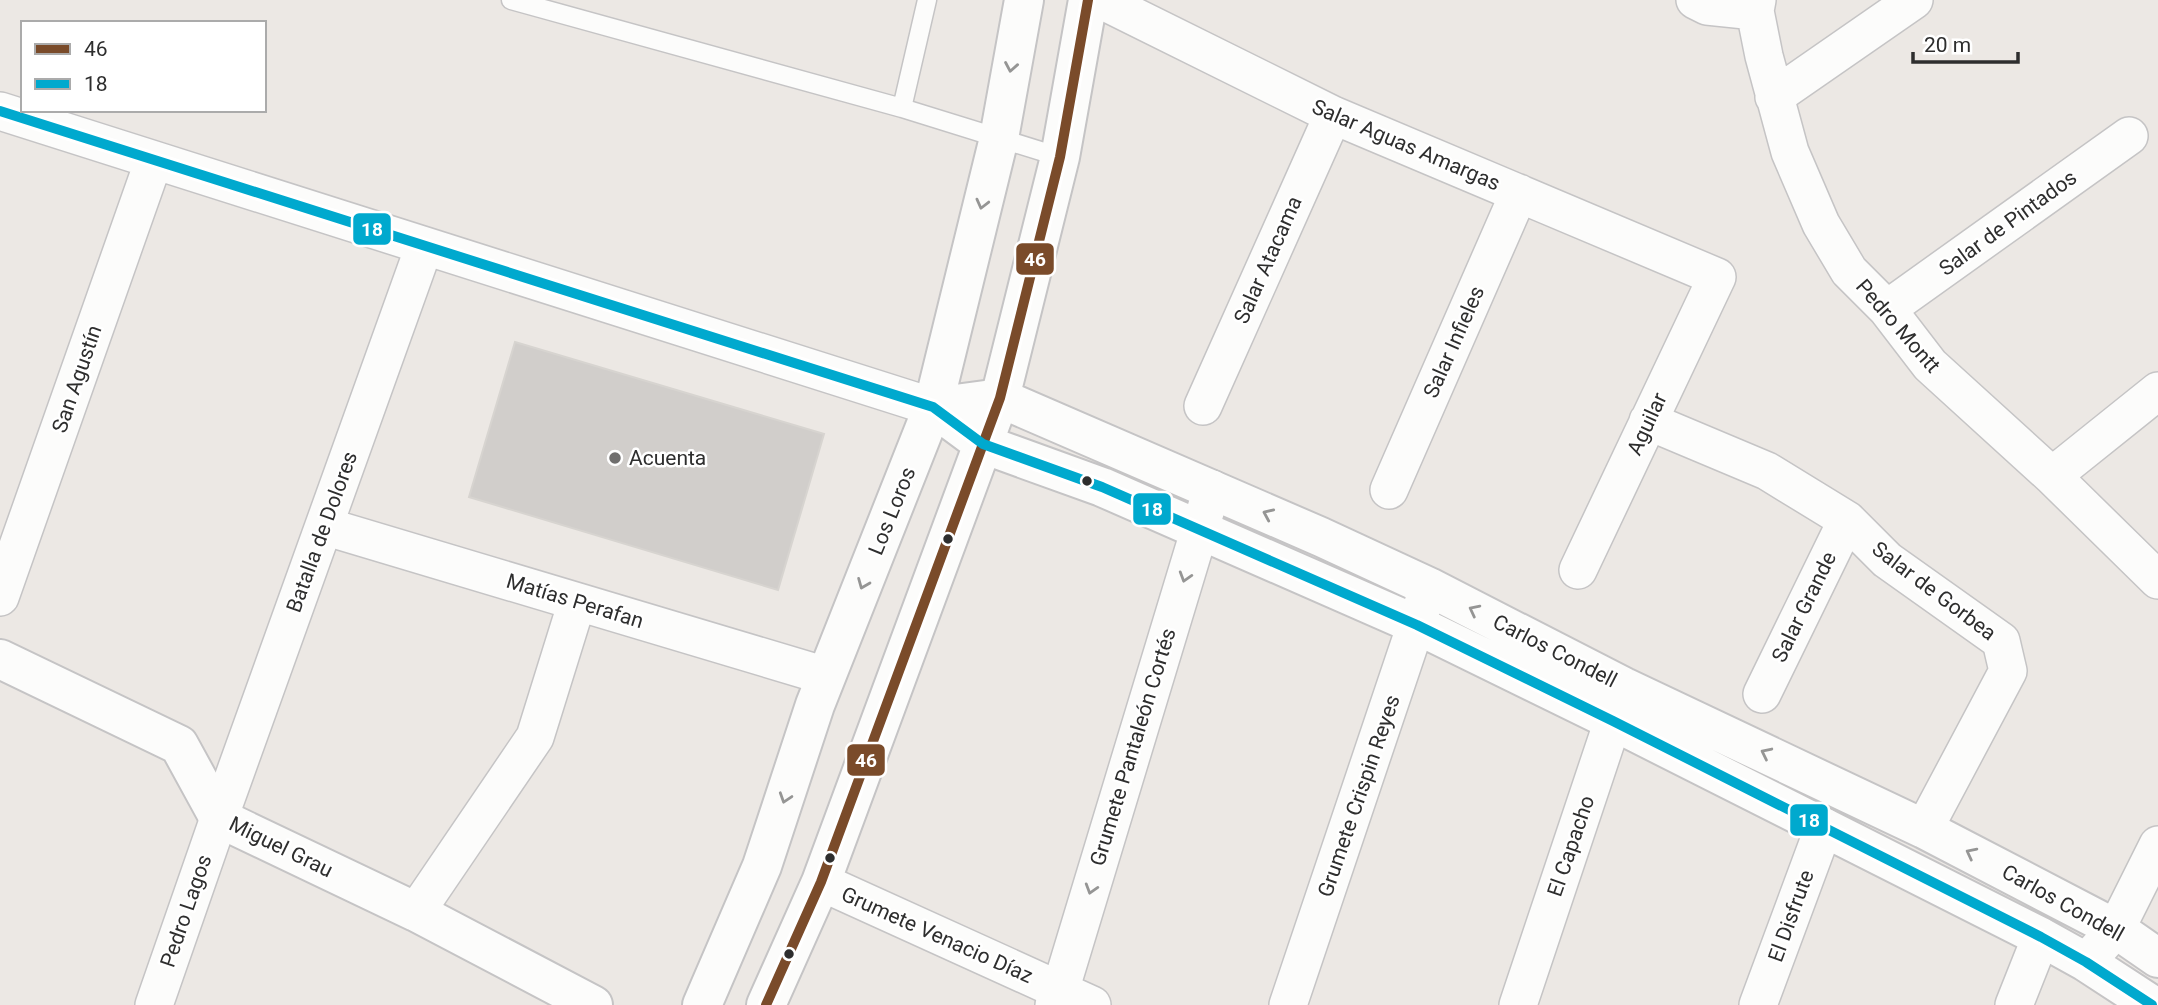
<svg xmlns="http://www.w3.org/2000/svg" width="2158" height="1005" viewBox="0 0 2158 1005" font-family="Roboto,sans-serif">
<style>
.building{fill:#d1cecb;stroke:#d7d4d0;stroke-width:2}
.lines{fill:none;stroke-linecap:round;stroke-linejoin:round}
.lane-casing{stroke:#c5c4c5;stroke-width:21}
.street-casing{stroke:#c5c4c5;stroke-width:40}
.secondary-casing{stroke:#c5c4c5;stroke-width:42}
.lane{stroke:#fcfcfb;stroke-width:18}
.street{stroke:#fcfcfb;stroke-width:37}
.secondary{stroke:#fcfcfb;stroke-width:38}
.bus-1-casing{stroke:#fff;stroke-width:16}
.bus-2-casing{stroke:#fff;stroke-width:16}
.bus-1{stroke:#7a4b2a;stroke-width:10}
.bus-2{stroke:#00a9ce;stroke-width:10}
.oneway{stroke:#959594}
.poi-dot{fill:#706f6e;stroke:#fff;stroke-width:2.5}
.bus-dot{fill:#2e2e2e;stroke:#fff;stroke-width:2.5}
.labels{text-anchor:middle;stroke-width:5;stroke-linejoin:round;paint-order:stroke}
.street-label{font-size:21px;fill:#2e2e2e;stroke:#fff}
.poi-label{font-size:21px;fill:#2e2e2e;stroke:#fff;text-anchor:start}
.line-badge{stroke:#fff;stroke-width:2.5}
.badge-label{font-size:19px;text-anchor:middle;font-weight:bold;fill:#fff}
</style>
<rect width="100%" height="100%" fill="#ece8e4"/>
<path class="building" d="M515 342 824 434 778 590 469 497Z"/>
<g class="lines">
<g class="lane-casing">
<path id="lane" d="M511 0 902 108 1060 157
M902 108 927 0"/>
</g>
<g class="street-casing">
<path id="street" d="M1101 0 1333 115 1717 277 1578 570
M1695 0 1707 6 1755 11
M1757 0 1755 11 1764 56 1790 152 1821 224 1849 271 1887 309 1930 365 2052 476 2158 580
M1774 97 1914 0
M0 111 933 407
M1887 309 2129 136
M1203 406 1333 115
M1648 421 1767 471 1847 520 1887 560 2001 641 2008 671 1924 829
M2052 476 2158 391
M1389 490 1519 193
M324 526 826 676
M0 597 154 160
M1762 694 1847 520
M821 882 1092 1005
M416 912 535 737 577 602
M2086 962 2116 929 2158 845
M154 1005 219 818 424 247
M1054 1005 1060 991 1212 489
M1288 1005 1426 595
M1518 1005 1622 694
M1758 1005 1824 827
M2014 1005 2041 937"/>
</g>
<g class="secondary-casing">
<path id="secondary" d="M933 407 983 444 1102 487 1417 625 1613 721 2041 937 2086 962 2152 1005
M933 407 1000 398 1321 537 1429 587 1624 687 1924 829 2116 929 2158 958
M0 659 179 745 219 818 416 912 593 1005
M702 1005 762 866 815 705 933 407 999 138 1024 0
M766 1005 821 882 1000 398 1060 157 1088 0"/>
</g>
<use href="#lane" class="lane"/>
<use href="#street" class="street"/>
<use href="#secondary" class="secondary"/>
<g class="bus-1-casing">
<path id="bus-1" d="M766 1005 821 882 1000 398 1060 157 1088 0"/>
</g>
<g class="bus-2-casing">
<path id="bus-2" d="M0 111 933 407 983 444 1102 487 1417 625 1613 721 2041 937 2086 962 2152 1005"/>
</g>
<use href="#bus-1" class="bus-1"/>
<use href="#bus-2" class="bus-2"/>
</g>
<defs><path id="oneway-chevron" d="M-2-3.5L2.5 0L-2 3.5" fill="none" stroke-width="1.6" stroke-linecap="round" stroke-linejoin="round" transform="scale(1.75)"/></defs>
<g class="oneway">
<use href="#oneway-chevron" transform="translate(1011 67) rotate(100)"/>
<use href="#oneway-chevron" transform="translate(982 204) rotate(104)"/>
<use href="#oneway-chevron" transform="translate(1268 514) rotate(-156)"/>
<use href="#oneway-chevron" transform="translate(1185 577) rotate(107)"/>
<use href="#oneway-chevron" transform="translate(863 584) rotate(112)"/>
<use href="#oneway-chevron" transform="translate(1474 610) rotate(-153)"/>
<use href="#oneway-chevron" transform="translate(1766 753) rotate(-154)"/>
<use href="#oneway-chevron" transform="translate(785 798) rotate(108)"/>
<use href="#oneway-chevron" transform="translate(1971 853) rotate(-153)"/>
<use href="#oneway-chevron" transform="translate(1091 889) rotate(107)"/>
</g>
<circle class="poi-dot" cx="615" cy="458" r="7"/>
<g class="bus-dot">
<circle cx="1087" cy="481" r="6"/>
<circle cx="948" cy="539" r="6"/>
<circle cx="830" cy="858" r="6"/>
<circle cx="789" cy="954" r="6"/>
</g>
<g class="labels">
<g class="street-label">
<text transform="translate(1406 145) rotate(23)" y="7">Salar Aguas Amargas</text>
<text transform="translate(2008 223) rotate(-36)" y="7">Salar de Pintados</text>
<text transform="translate(1268 260) rotate(-66)" y="7">Salar Atacama</text>
<text transform="translate(1898 326) rotate(49)" y="7">Pedro Montt</text>
<text transform="translate(1454 342) rotate(-66)" y="7">Salar Infieles</text>
<text transform="translate(77 379) rotate(-71)" y="7">San Agustín</text>
<text transform="translate(1647 424) rotate(-65)" y="7">Aguilar</text>
<text transform="translate(892 511) rotate(-68)" y="7">Los Loros</text>
<text transform="translate(322 532) rotate(-70)" y="7">Batalla de Dolores</text>
<text transform="translate(1934 591) rotate(37)" y="7">Salar de Gorbea</text>
<text transform="translate(575 601) rotate(17)" y="7">Matías Perafan</text>
<text transform="translate(1804 607) rotate(-64)" y="7">Salar Grande</text>
<text transform="translate(1555 651) rotate(27)" y="7">Carlos Condell</text>
<text transform="translate(1133 747) rotate(-73)" y="7">Grumete Pantaleón Cortés</text>
<text transform="translate(1359 796) rotate(-71)" y="7">Grumete Crispin Reyes</text>
<text transform="translate(1571 846) rotate(-71)" y="7">El Capacho</text>
<text transform="translate(281 847) rotate(26)" y="7">Miguel Grau</text>
<text transform="translate(2063 903) rotate(29)" y="7">Carlos Condell</text>
<text transform="translate(186 911) rotate(-71)" y="7">Pedro Lagos</text>
<text transform="translate(1791 916) rotate(-70)" y="7">El Disfrute</text>
<text transform="translate(937 935) rotate(24)" y="7">Grumete Venacio Díaz</text>
</g>
<g class="poi-label">
<text x="629" y="465">Acuenta</text>
</g>
</g>
<g class="line-badge">
<rect x="352" y="212" width="40" height="34" rx="7" fill="#00a9ce"/>
<rect x="1015" y="242" width="40" height="34" rx="7" fill="#7a4b2a"/>
<rect x="1132" y="492" width="40" height="34" rx="7" fill="#00a9ce"/>
<rect x="846" y="743" width="40" height="34" rx="7" fill="#7a4b2a"/>
<rect x="1789" y="803" width="40" height="34" rx="7" fill="#00a9ce"/>
</g>
<g class="badge-label">
<text x="372" y="236">18</text>
<text x="1035" y="266">46</text>
<text x="1152" y="516">18</text>
<text x="866" y="767">46</text>
<text x="1809" y="827">18</text>
</g>
<rect x="21" y="21" width="245" height="91" fill="#ffffff" stroke="#ababab" stroke-width="2"/>
<rect x="35" y="44" width="35" height="10" fill="#7a4b2a" stroke="#ababab" stroke-width="2"/>
<text x="84" y="56" font-size="21" fill="#2e2e2e">46</text>
<rect x="35" y="79" width="35" height="10" fill="#00a9ce" stroke="#ababab" stroke-width="2"/>
<text x="84" y="91" font-size="21" fill="#2e2e2e">18</text>
<path d="M1913 52v10h105v-10" fill="none" stroke="#2e2e2e" stroke-width="3.5"/>
<text x="1924" y="52" font-size="21" fill="#2e2e2e" stroke="#ffffff" stroke-width="5" paint-order="stroke">20 m</text>
</svg>
